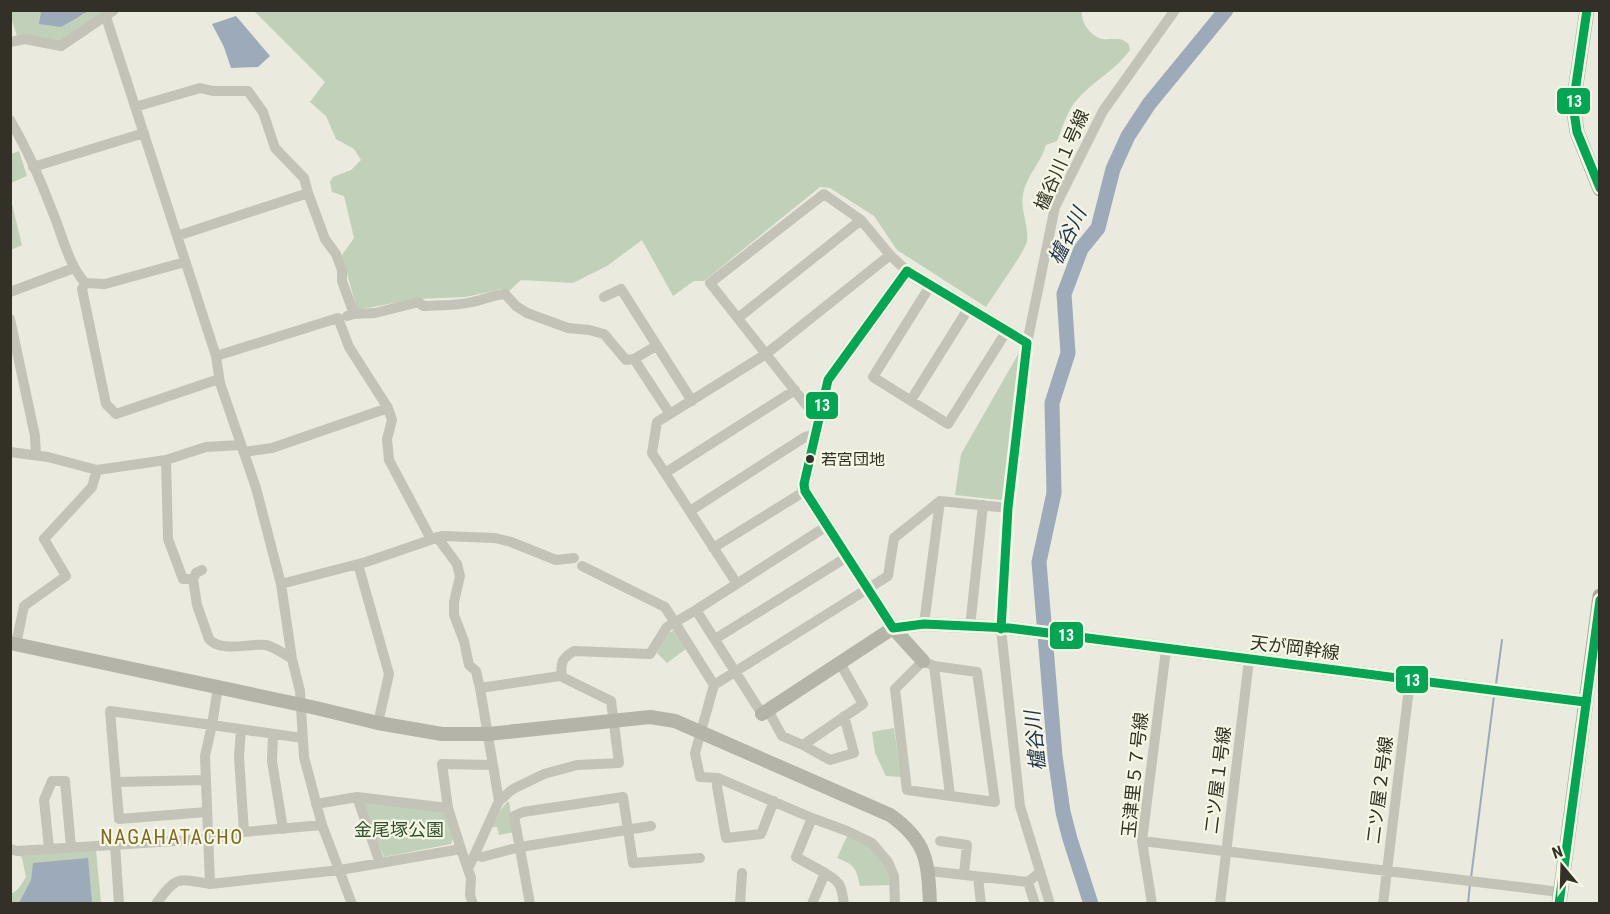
<svg xmlns="http://www.w3.org/2000/svg" width="1610" height="914" viewBox="0 0 1610 914" font-family="'Roboto Condensed','Noto Sans JP',sans-serif">
<style>
.green{fill:#c1d1b9}
.water{fill:#9caaba}
.lines{fill:none;stroke-linecap:round;stroke-linejoin:round}
.stream{stroke:#9caaba;stroke-width:2}
.river{stroke:#9caaba;stroke-width:15}
.street{stroke:#c3c3b8;stroke-width:10}
.secondary{stroke:#b4b4a8;stroke-width:14}
.primary{stroke:#a8a89d;stroke-width:15}
.bus-1-casing{stroke:#f6f8e5;stroke-width:14}
.bus-1{stroke:#00a651;stroke-width:9}
.bus-dot{fill:#333127;stroke:#f6f8e5;stroke-width:2}
.labels{text-anchor:middle;stroke-width:4.5;stroke-linejoin:round;paint-order:stroke}
.bus-label{font-size:16px;fill:#333127;stroke:#f6f8e5;text-anchor:start}
.street-label{font-size:18px;fill:#333127;stroke:#f6f8e5}
.park-label{font-size:18px;fill:#2f502c;stroke:#f6f8e5}
.water-label{font-size:20px;font-style:italic;fill:#1f3352;stroke:#f6f8e5}
.neighbourhood-label{font-size:20px;letter-spacing:1.5px;fill:#7d6a25;stroke:#f6f8e5}
.line-badge{stroke:#f6f8e5;stroke-width:2}
.badge-label{font-size:16px;text-anchor:middle;font-weight:bold;fill:#fff}
</style>
<rect width="100%" height="100%" fill="#eaeade"/>
<path class="green" d="M1082 10C1080 22 1091 37 1103 39 1110 40 1121 37 1126 42 1130 44 1129 46 1130 50 1115 71 1091 82 1075 102 1067 112 1062 129 1057 141L1046 145C1041 163 1026 176 1023 195 1020 209 1029 226 1027 241 1026 250 993 296 986 307L897 250 874 216 830 188 820 187 704 281H694L673 296 642 240 607 266 573 283 521 280 508 292 501 289 466 297 415 299 357 310 342 255 354 238 344 196 332 192 330 182 333 177 351 170 361 160 354 149 336 139 326 116 310 102 325 82 254 11Z
M14 11H41L40 24 81 16 89 11H108L60 43 17 36 11 18 10 12Z
M19 151 27 176 11 183V154Z
M10 196 22 245 11 250H10Z
M1020 351 1004 495 1001 500 955 495 961 454Z
M674 630 686 649 667 663 657 653 669 633Z
M894 728 901 777 886 776 875 753 872 732Z
M364 801 445 811 453 838 451 844 384 857 363 806Z
M507 802H509L514 832 499 835 497 827H492L500 811Z
M848 834C874 846 885 856 891 885L860 886C856 868 855 865 837 858Z
M96 850 101 903H11L10 892 13 893 19 888 26 877 22 858 19 854Z"/>
<path class="water" d="M41 11V10L89 11 61 27 39 24Z
M236 16 270 56 258 67 231 68 224 47 212 24Z
M88 858 92 903H19L31 880 33 863Z"/>
<g class="lines">
<path class="stream" d="M1496 684 1502 640
M1471 878 1494 696
M1468 904 1470 884"/>
<path class="river" d="M1091 904 1070 839 1063 812 1055 756 1039 562 1054 493 1052 403 1068 353 1064 294 1081 249 1098 228 1113 169 1128 136 1149 104 1226 10"/>
<path class="street" d="M106 17 216 356 220 383 256 488 281 584 292 659 300 691 304 757 322 825 352 904
M10 42 25 39 61 46 114 10
M135 107 200 88 213 91H248L263 112 275 148 304 178 308 193 177 236
M10 120C26 147 40 179 51 208 62 233 67 262 85 283L105 284 185 262
M33 167 144 133
M308 193 325 239 336 254 342 270V281L354 314 347 316
M85 283 82 289 106 404 116 414 219 379
M930 286 873 377 948 424 1006 332
M10 292 74 268
M604 297 621 289 692 401
M354 314 375 313 419 302 423 306C439 305 456 306 472 302 484 300 492 295 505 294L516 306 527 313 568 328 589 330 604 334 626 360 634 359
M738 318 861 220
M10 319 35 436 36 455
M656 346 634 359 670 414
M216 356 338 318 349 347 388 408 392 420 387 439 389 460 431 539
M911 400 968 309
M818 420 710 283 824 194 861 220 890 255 907 271
M10 452 48 457 97 470 166 460 206 447 240 445
M244 452 272 448 388 408
M166 460 168 539 183 579H193L197 605 209 639C221 653 249 643 266 645 275 647 284 654 292 659
M665 473 795 390
M690 511 805 437 815 434
M437 537 457 564 460 576 454 602V615L464 641 469 665 476 671 480 688
M713 548 805 491
M358 564 389 674 378 723
M582 566 665 607 714 685 695 753 700 777 718 778 812 818 847 831 872 843 888 862 894 876 895 904
M193 579 196 573 202 570
M281 584 366 562 442 536 495 538 511 542 556 560 574 558
M737 584 652 453 657 422 766 354 890 255
M924 624 940 501 1008 508
M970 627 983 505
M715 639 847 557
M16 644 24 606 66 576 44 539 92 487 97 470
M923 661 934 666 977 672 995 802 907 790 895 689Z
M934 666 950 795
M562 677C560 663 562 658 574 651L650 654 667 627 696 610
M714 685 888 576 894 538 940 501
M768 710 782 736 803 745 863 704 840 663
M762 714 696 610 827 526
M241 729 239 757 244 832
M273 734 272 761 283 829
M302 738 212 725 205 756 210 884 340 870 461 849 471 878 470 895 473 904
M803 745 830 760 854 753 844 716
M718 778 717 786 726 838 761 834 774 801
M116 782 206 780
M357 797 380 863
M316 804 357 797 448 808 461 849
M448 808 442 764 492 765
M207 812 119 819 110 711 212 725 218 687
M940 841 967 845 964 874
M1142 841 1560 892
M115 844 119 904
M49 848 44 800 52 781H65L71 847
M10 849 17 851 207 839 244 832 322 825
M475 854 482 857 520 847 651 826
M468 869 499 801 513 789 544 774 577 765 619 763 611 701 560 676 480 688 499 801
M929 871 1028 882 1040 872
M825 873C842 883 841 886 844 904
M978 877 981 904
M1028 882 1035 904
M156 904C177 876 176 878 210 884
M530 904 514 816 523 812 623 797 633 863 700 858
M740 904 742 873
M812 904 825 873 796 857 812 818
M1050 904 1020 806 1001 629 1008 508 1027 343 1055 207 1103 111 1175 10
M1152 904 1142 841 1166 650
M1220 904 1249 660
M1383 904 1410 680"/>
<path class="secondary" d="M10 643 316 708 378 723 442 734H488L650 717 675 721 890 815C927 841 928 861 930 904
M923 661 893 628 805 491 804 484 828 380 907 271 1027 343
M762 714 893 628 924 624 1009 628 1585 702"/>
<path class="primary" d="M1587 10 1573 105 1577 132 1600 189
M1559 904 1600 596"/>
<g class="bus-1-casing">
<path id="bus-1" d="M1587 10 1573 105 1577 132 1600 188
M907 271 1027 343
M893 628 924 624 1009 628 1585 702
M893 628 805 491 804 484 828 380 907 271
M1001 629 1008 508 1027 343
M1559 904 1600 600"/>
</g>
<use href="#bus-1" class="bus-1"/>
</g>
<circle class="bus-dot" cx="810" cy="459" r="5"/>
<g class="labels">
<g class="bus-label">
<text x="821" y="465">若宮団地</text>
</g>
<g class="street-label">
<text transform="translate(1062 160) rotate(-66)" y="6">櫨谷川１号線</text>
<text transform="translate(1295 648) rotate(7)" y="6">天が岡幹線</text>
<text transform="translate(1135 775) rotate(-84)" y="6">玉津里５７号線</text>
<text transform="translate(1218 780) rotate(-83)" y="6">二ツ屋１号線</text>
<text transform="translate(1380 790) rotate(-83)" y="6">二ツ屋２号線</text>
</g>
<g class="park-label">
<text x="399" y="836">金尾塚公園</text>
</g>
<g class="water-label">
<text transform="translate(1067 236) rotate(-64)" y="7">櫨谷川</text>
<text transform="translate(1035 741) rotate(-96)" y="7">櫨谷川</text>
</g>
<g class="neighbourhood-label">
<text x="172" y="844">NAGAHATACHO</text>
</g>
</g>
<g class="line-badge">
<rect x="1556" y="87" width="35" height="28" rx="6" fill="#00a651"/>
<rect x="805" y="391" width="34" height="29" rx="6" fill="#00a651"/>
<rect x="1049" y="621" width="35" height="29" rx="6" fill="#00a651"/>
<rect x="1395" y="665" width="34" height="29" rx="6" fill="#00a651"/>
</g>
<g class="badge-label">
<text x="1574" y="107">13</text>
<text x="822" y="411">13</text>
<text x="1066" y="641">13</text>
<text x="1412" y="686">13</text>
</g>
<rect width="1610" height="914" fill="none" stroke="#333127" stroke-width="24"/>
<g transform="translate(1562 866) rotate(341)" stroke="#f6f8e5" stroke-width="4.5" paint-order="stroke">
<path d="M0-4.5L10 22L0 15L-10 22Z" fill="#333127"/>
<text y="-9" font-size="16" font-weight="bold" text-anchor="middle" fill="#333127">N</text>
</g>
</svg>
